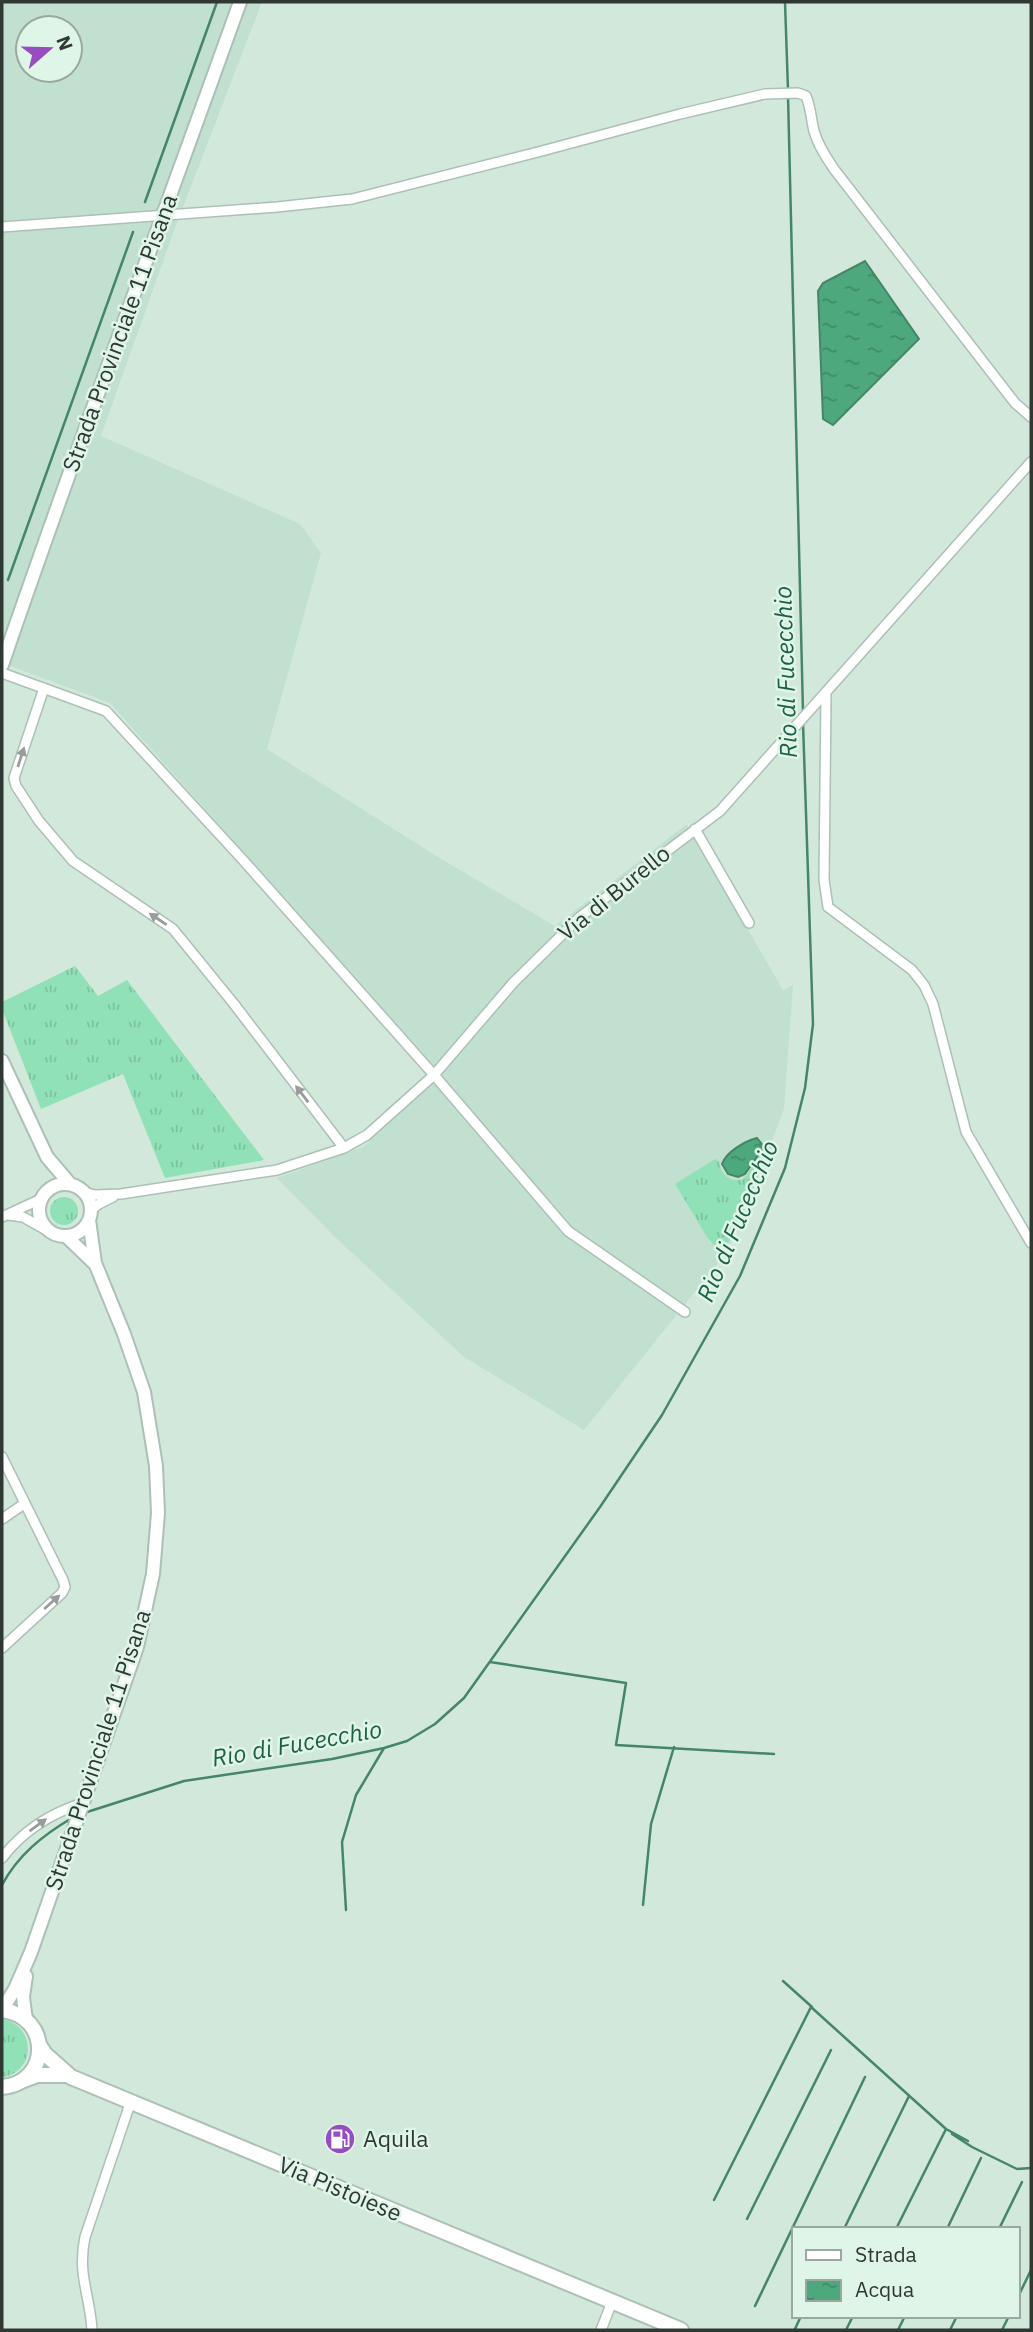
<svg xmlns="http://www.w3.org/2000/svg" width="1033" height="2332" viewBox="0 0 1033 2332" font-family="'IBM Plex Sans',sans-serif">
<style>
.built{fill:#c2e0cf;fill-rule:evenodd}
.grass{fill:url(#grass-tufts)}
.water{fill:url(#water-ripples);stroke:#448667;stroke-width:2}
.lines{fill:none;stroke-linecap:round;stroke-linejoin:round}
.stream{stroke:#448667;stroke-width:2.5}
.street-casing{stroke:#acc1b5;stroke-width:12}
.secondary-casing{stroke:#acc1b5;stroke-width:16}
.primary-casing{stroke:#acc1b5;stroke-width:18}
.street{stroke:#fff;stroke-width:9}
.secondary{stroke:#fff;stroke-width:12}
.primary{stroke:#fff;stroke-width:14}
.oneway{fill:#989c9a}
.labels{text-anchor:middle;stroke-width:5;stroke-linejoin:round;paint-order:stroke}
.street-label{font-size:23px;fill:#303834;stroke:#dff5e8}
.poi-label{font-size:23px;fill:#303834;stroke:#dff5e8;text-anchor:start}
.water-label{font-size:24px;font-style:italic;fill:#1d6043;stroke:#dff5e8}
</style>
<defs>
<pattern id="grass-tufts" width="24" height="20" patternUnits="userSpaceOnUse" patternTransform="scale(1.75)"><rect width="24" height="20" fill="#90e1b7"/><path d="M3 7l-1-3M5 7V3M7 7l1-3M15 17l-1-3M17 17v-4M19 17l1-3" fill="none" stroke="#7cc29e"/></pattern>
<pattern id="water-ripples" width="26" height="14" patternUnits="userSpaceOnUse" patternTransform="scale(1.75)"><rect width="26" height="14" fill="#4da87d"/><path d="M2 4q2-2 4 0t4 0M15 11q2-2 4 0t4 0" fill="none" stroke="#408a67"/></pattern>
</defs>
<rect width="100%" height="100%" fill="#d2e8db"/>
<path class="built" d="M2 2H262L175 228 101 436 300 524 321 553 267 749 438 857 555 926 687 824 783 990 793 985 784 1109 743 1216 724 1256 584 1430 464 1357 334 1236 277 1178 363 1147 442 1075 110 703 2 663ZM28 28H70V70H28Z"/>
<path class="grass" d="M75 966 98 996 127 980 264 1160 165 1178 123 1074 41 1109 2 1009V1002Z
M768 1144 772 1145 723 1255 707 1237 675 1184 715 1159 719 1161C720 1174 730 1184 744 1179Z
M50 1211a14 14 0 1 1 28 0a14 14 0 1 1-28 0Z
M2 2019C36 2025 37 2072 2 2077Z"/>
<path class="water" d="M865 261 919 339 833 425 823 419 818 291 823 283Z
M757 1138 764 1147 745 1174 738 1177 728 1174 722 1164C726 1152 745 1141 757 1138Z"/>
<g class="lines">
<path class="stream" d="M785 2 788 90
M788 96 803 712
M145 202 217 2
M8 580 133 232
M490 1662 626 1683 616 1745 774 1754
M84 1813 184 1781 332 1759 384 1748 407 1741 435 1724 464 1698 600 1507 662 1415 740 1276 785 1168 805 1088 813 1024 803 723
M2 1885C18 1855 43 1835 72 1818
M643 1905 651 1824 674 1747
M346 1910 342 1842 356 1795 384 1748
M783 1981 812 2007
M952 2134 972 2147 1017 2169 1031 2168
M714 2200 811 2007 946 2129 968 2141
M747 2219 831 2050
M844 2229 909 2096
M896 2229 946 2129
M947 2229 981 2158
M999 2229 1022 2182
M1017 2299 1031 2270
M755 2306 865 2077
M795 2329 801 2316
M846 2330 853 2316
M898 2330 905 2316
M950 2330 957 2316
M1002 2330 1009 2316"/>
<g class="street-casing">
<path id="street" d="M2 227 277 207 352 199 538 152 680 114 765 94 798 93 806 96C811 108 811 119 814 131 818 145 826 157 834 169L1015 403 1031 417
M2 673 106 711 243 860 434 1075 568 1231 685 1312
M44 688 14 778 16 786 39 821 73 861 173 929 234 1004 344 1148
M826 695 824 880 828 907 912 970 924 985 933 1004 966 1132 1031 1243
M695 829 749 923
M84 1192 95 1195 121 1194 277 1170 344 1148 367 1135 434 1075 513 983 580 917 720 811 1031 462
M91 1210 99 1204 113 1197
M8 1215 23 1217 50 1232
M2 1217 41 1199
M2 1457 63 1580 65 1587 62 1593 2 1648
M2 1519 24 1504
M2 1858C22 1832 51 1813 83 1803
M92 2330C90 2295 77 2274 85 2237L131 2101
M601 2330 612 2302"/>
</g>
<g class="secondary-casing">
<path id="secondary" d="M2 665C78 443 161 223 240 2
M2 1061 47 1157 70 1184
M39 1210a26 26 0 1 1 52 0a26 26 0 1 1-52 0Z
M66 1236 94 1263
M2 2010 15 1989 31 1952 137 1647 153 1574 158 1513 156 1466 144 1392 124 1334 95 1263 89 1220
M26 2020 23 1997 26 1976"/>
</g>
<g class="primary-casing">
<path id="primary" d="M2 2010C52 2016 51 2083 2 2087
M39 2045 45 2054 71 2077 681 2330
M24 2080 37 2075H67"/>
</g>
<use href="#street" class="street"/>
<use href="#secondary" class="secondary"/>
<use href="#primary" class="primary"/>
</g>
<defs><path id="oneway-solid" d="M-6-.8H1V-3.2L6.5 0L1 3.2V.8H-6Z" transform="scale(1.75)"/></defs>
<g class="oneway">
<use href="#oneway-solid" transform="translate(21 757) rotate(-72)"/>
<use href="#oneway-solid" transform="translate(158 919) rotate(-146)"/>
<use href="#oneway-solid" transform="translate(302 1094) rotate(-127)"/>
<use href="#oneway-solid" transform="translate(52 1602) rotate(-42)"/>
<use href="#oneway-solid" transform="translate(38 1825) rotate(-36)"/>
</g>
<defs>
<g id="fuel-disc" transform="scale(1.575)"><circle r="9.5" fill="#954dc0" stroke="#dff5e8"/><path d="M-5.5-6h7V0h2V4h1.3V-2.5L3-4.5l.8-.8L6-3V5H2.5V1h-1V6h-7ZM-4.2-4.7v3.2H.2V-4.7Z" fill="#fff"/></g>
</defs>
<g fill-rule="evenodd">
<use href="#fuel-disc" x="340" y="2139"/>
</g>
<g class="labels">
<g class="street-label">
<text transform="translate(120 333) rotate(-70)" y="8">Strada Provinciale 11 Pisana</text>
<text transform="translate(614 893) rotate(-39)" y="8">Via di Burello</text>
<text transform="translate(98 1750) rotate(-72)" y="8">Strada Provinciale 11 Pisana</text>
<text transform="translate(340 2189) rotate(23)" y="8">Via Pistoiese</text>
</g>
<g class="poi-label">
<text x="363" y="2147">Aquila</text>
</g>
<g class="water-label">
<text transform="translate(786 672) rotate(-92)" y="8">Rio di Fucecchio</text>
<text transform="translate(738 1221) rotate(-67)" y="8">Rio di Fucecchio</text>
<text transform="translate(297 1744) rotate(-10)" y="8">Rio di Fucecchio</text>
</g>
</g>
<rect width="1033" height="2332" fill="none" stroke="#303834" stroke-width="7"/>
<rect x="792" y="2227" width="228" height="91" fill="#dff5e8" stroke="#99a9a0" stroke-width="2"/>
<rect x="806" y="2250" width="35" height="10" fill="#ffffff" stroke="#99a9a0" stroke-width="2"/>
<text x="855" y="2262" font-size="21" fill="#303834">Strada</text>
<rect x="806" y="2280" width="35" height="21" fill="url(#water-ripples)" stroke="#99a9a0" stroke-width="2"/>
<text x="855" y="2297" font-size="21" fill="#303834">Acqua</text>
<g transform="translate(49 49) rotate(70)"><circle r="33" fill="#dff5e8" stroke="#99a9a0" stroke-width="2"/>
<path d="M0-5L12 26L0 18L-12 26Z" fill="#954dc0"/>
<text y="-10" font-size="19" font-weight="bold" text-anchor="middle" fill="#303834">N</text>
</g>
</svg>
